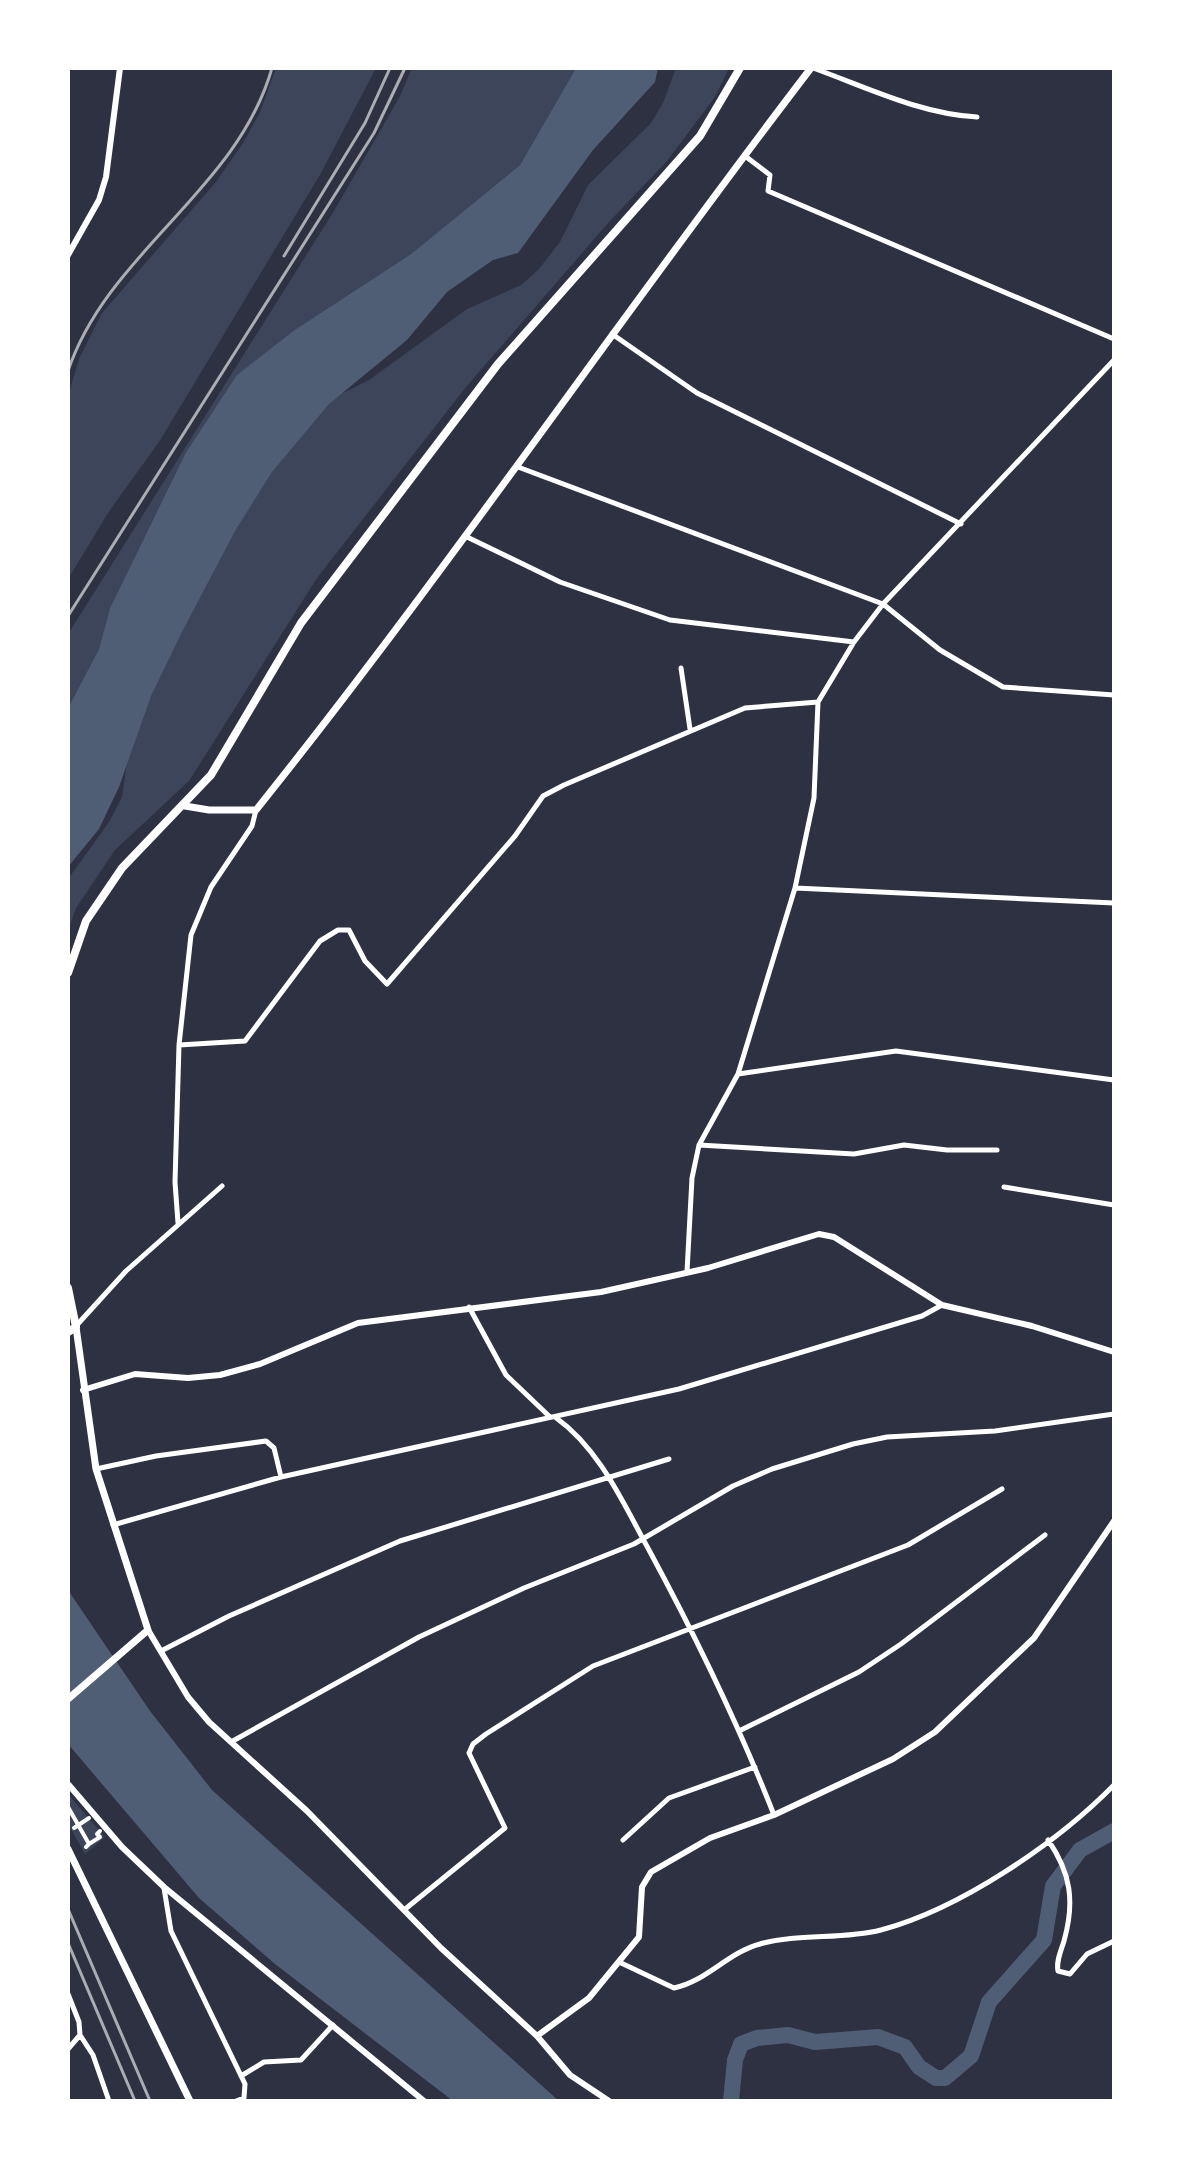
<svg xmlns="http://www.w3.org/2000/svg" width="1182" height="2169" viewBox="0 0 1182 2169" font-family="Montserrat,sans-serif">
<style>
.green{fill:#3c4559}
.water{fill:#4f5d75}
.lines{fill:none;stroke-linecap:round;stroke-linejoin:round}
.river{stroke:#4f5d75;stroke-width:16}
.pedestrian{stroke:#fff;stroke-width:4}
.minor{stroke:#fff;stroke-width:5}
.tertiary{stroke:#fff;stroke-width:6}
.secondary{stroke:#fff;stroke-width:7}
.primary{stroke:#fff;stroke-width:8}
.rail{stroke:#abadb3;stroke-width:3}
</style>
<rect width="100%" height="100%" fill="#2d3142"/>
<path class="green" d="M276 68H376L321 173 159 442 110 510 68 579V396L79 359 102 313 216 182 243 143 260 112Z
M412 68H576L520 165 411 254 296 329 185 454 110 608 99 649 68 708V634L334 211 400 96Z
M676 68H729L715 97 667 161 609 222 466 387 317 578 189 781 115 850 76 908 68 931V879L109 822 122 797 128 756 174 627 188 569 327 401 369 380 467 309 521 285 538 270 560 242 588 185 651 123 663 103Z
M68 1794 105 1837 85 1854 68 1824Z"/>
<path class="water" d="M576 68H658L655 82 593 150 518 253 493 260 447 292 407 340 329 404 272 472 235 531 182 632 151 696 119 787 99 829 68 867V708L99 649 110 608 185 454 237 375 296 329 411 254 520 165Z
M68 1590 150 1711 212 1790 559 2101H453L275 1964 199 1898 68 1744Z"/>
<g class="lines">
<path class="river" d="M731 2101 735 2060 741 2044 757 2038 788 2035 815 2042 878 2037 905 2047 919 2067 936 2078H945L971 2056 989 2002 1044 1940 1053 1886 1080 1850 1114 1831"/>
<path class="pedestrian" d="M68 1807 89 1844 86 1847
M74 1828 89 1818
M89 1844 100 1837 97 1834 100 1831"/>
<path class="minor" d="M813 68C866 87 920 114 977 117
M745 156 770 175 768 191 1114 339
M612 334 697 393 961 524
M518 467 883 604 940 650 1003 687 1114 695
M465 536 560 582 670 620 854 642
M681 668 690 729
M795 888 1114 903
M179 1045 245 1041 320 941 338 930H349L365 961 387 984 515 836 543 796 564 785 745 708 818 702
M738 1074 896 1051 1114 1080
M699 1145 854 1154 904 1145 947 1150H997
M1004 1187 1114 1205
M178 1223 175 1182 179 1045 191 935 211 887 252 826 256 810
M687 1272 692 1178 699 1145 738 1074 795 888 814 798 818 702 854 642 883 604 1114 360
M469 1307 506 1375 550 1417
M76 1326 126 1271 222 1186
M555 1417C600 1449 623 1503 649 1550 696 1637 738 1723 774 1815
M96 1469 156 1456 266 1441 274 1448 281 1477
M113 1525 281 1477 679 1389 922 1316 942 1305
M161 1651 229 1616 400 1541 669 1459
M741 1730 859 1672 901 1644 1045 1535
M231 1742 419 1637 524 1588 634 1544 733 1486 772 1469 853 1444 887 1437 995 1431 1114 1414
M623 1840 669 1798 755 1767
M1048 1840C1071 1873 1075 1902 1064 1941 1061 1951 1056 1961 1058 1971L1070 1974 1087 1954 1114 1941
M164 1888 171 1931 245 2084 244 2098 236 2101
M404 1910 505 1828 469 1753 473 1744 486 1734 593 1666 908 1545 1002 1489
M619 1962 674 1988C707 1981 727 1953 760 1944 799 1933 842 1940 881 1930 960 1909 1057 1843 1114 1785
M68 1994 79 2022 80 2035 68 2049
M80 2035 93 2055 109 2101
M241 2076 264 2062 301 2060 333 2025"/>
<path class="tertiary" d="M68 255 99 200 106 177 120 68
M83 1390 135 1374 188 1378 220 1375 260 1364 358 1323 601 1292 708 1268 819 1234 834 1237 942 1305 1032 1326 1114 1352
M148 1630 188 1697 209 1722 307 1811 441 1948 537 2036 570 2075 609 2101
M68 1784 122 1847 164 1887 424 2101
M537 2036 589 1998 639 1937 642 1887 651 1872 710 1838 774 1815 893 1759 935 1732 1034 1638 1114 1521"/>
<path class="secondary" d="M185 806 209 810H256C449 569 623 313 811 68
M68 1699 148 1630 96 1469 76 1327
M68 1849 190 2101"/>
<path class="primary" d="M68 973 86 921 122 868 211 775 301 623 498 364 700 136 740 68
M68 1288 76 1327 68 1332"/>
<path class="rail" d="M284 256 365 123 390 68
M68 371C108 252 237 191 272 68
M68 616 374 133 405 68
M68 1909 150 2101
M68 1943 135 2101"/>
</g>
<rect width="1182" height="2169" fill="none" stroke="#ffffff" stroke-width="140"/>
</svg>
